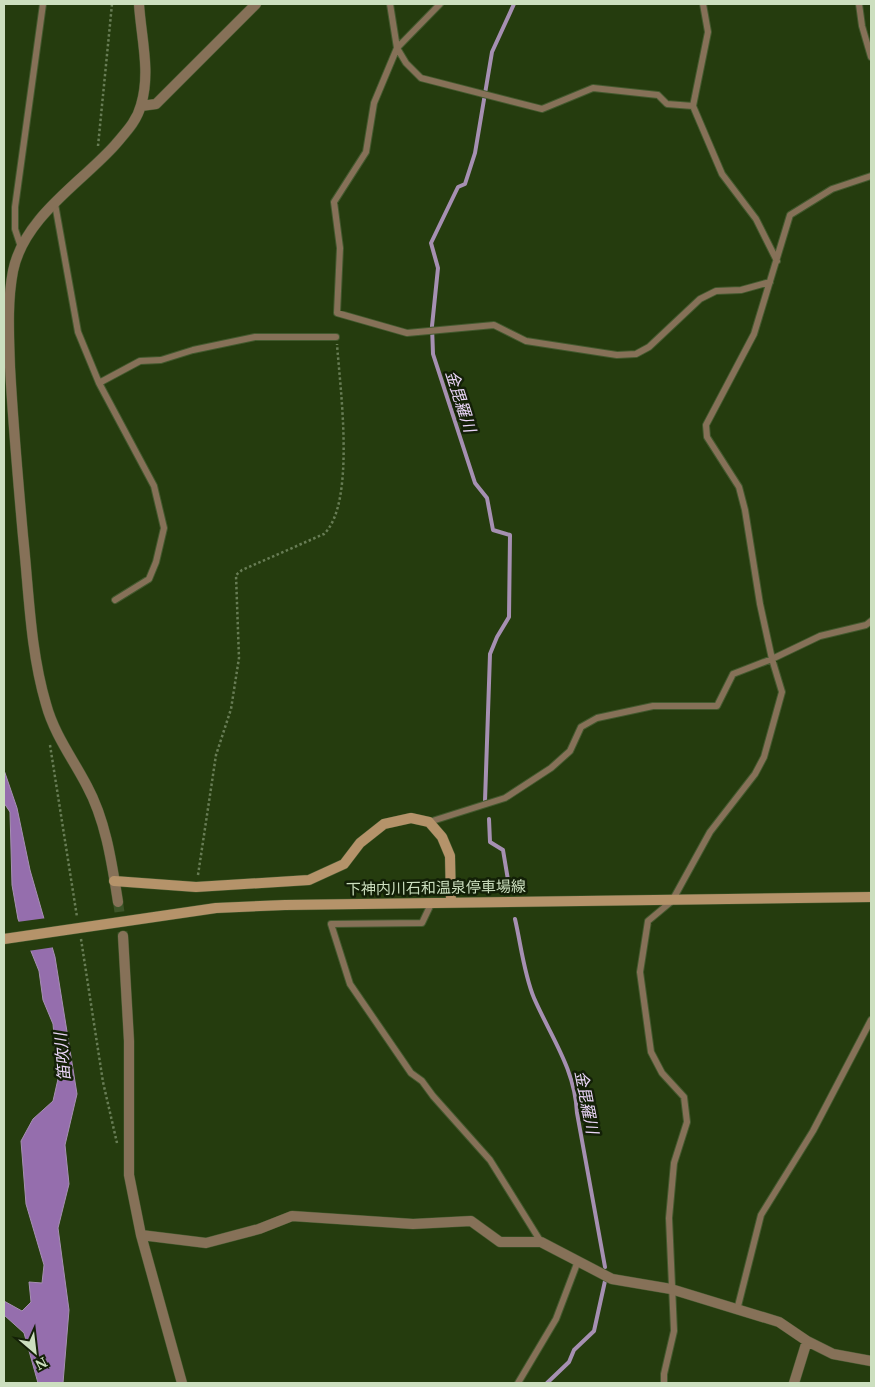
<svg xmlns="http://www.w3.org/2000/svg" width="875" height="1387" viewBox="0 0 875 1387" font-family="'Noto Serif','Noto Sans JP',serif">
<style>
.water{fill:#956ead;stroke:#a690b2}
.pier{fill:#253c0e}
.lines{fill:none;stroke-linecap:round;stroke-linejoin:round}
.stream{stroke:#a690b2;stroke-width:4}
.minor-tunnel{stroke:#3e5429;stroke-width:10;stroke-dasharray:10 5;stroke-linecap:butt}
.service-casing{stroke:#43592e;stroke-width:8}
.minor-casing{stroke:#43592e;stroke-width:11}
.secondary-casing{stroke:#43592e;stroke-width:11}
.path{stroke:#687d55;stroke-width:2.5;stroke-dasharray:2.5 2.5;stroke-linecap:butt}
.service{stroke:#867158;stroke-width:6}
.minor{stroke:#867158;stroke-width:10}
.secondary{stroke:#b5936a;stroke-width:10}
.labels{text-anchor:middle;stroke-width:5;stroke-linejoin:round;paint-order:stroke}
.street-label{font-size:15px;fill:#ccdfbf;stroke:#132007}
.water-label{font-size:16px;font-style:italic;fill:#ebd6f9;stroke:#132007}
</style>
<rect width="100%" height="100%" fill="#253c0e"/>
<path class="water" d="M4 770 17 808 30 870 55 957 77 1094 65 1145 69 1184 58 1228 69 1310 63 1383H38L24 1333 4 1315V1301L22 1311 31 1302 29 1282 42 1283 44 1265 26 1204 21 1141 33 1119 53 1101 58 1079 53 1024 43 1000 39 971 18 919 12 885 10 812 4 803Z"/>
<path class="pier" d="M47 918 55 947 28 951 17 922Z"/>
<g class="lines">
<path class="stream" d="M485 801 490 654 497 637 509 617 510 535 493 530 487 498 475 483 433 354 432 326 438 268 431 243 458 187 465 184 475 153 492 52 514 4
M489 819 490 842 503 850 508 880
M515 919C521 945 524 974 534 998 551 1037 575 1069 577 1113L605 1267
M547 1383 569 1362 574 1350 594 1331 605 1281"/>
<path class="minor-tunnel" d="M118 902 123 936"/>
<g class="service-casing">
<path id="service" d="M390 4 397 48 406 63 421 78 542 109 593 88 658 95 667 104 693 106
M440 4 397 48 374 103 366 152 334 202 340 248 337 313 407 333 494 325 526 341 617 355 636 354 649 347 700 299 716 291 741 290 770 282
M703 4 708 32 693 106 722 174 756 219 777 261
M859 4 862 26 871 57
M55 204 78 332 99 383 154 486 164 528 156 562 149 579 115 600
M21 247 15 229V207L43 4
M99 383 140 361 161 360 193 350 255 337H336
M429 822 505 798 551 768 570 751 581 727 597 718 653 706H717L733 674 772 659 820 636 866 625 871 621
M432 902 422 923 331 924 350 984 411 1073 422 1081 433 1096 490 1160 541 1242
M737 1310 761 1215 813 1131 871 1020
M518 1383 556 1319 578 1261
M664 1383V1374L674 1331 669 1218 674 1163 687 1122 684 1097 662 1073 651 1052 640 972 648 921 672 901 710 832 755 774 764 757 782 692 772 659 760 604 745 510 739 487 707 437 706 425 754 334 790 215 832 189 871 176"/>
</g>
<g class="minor-casing">
<path id="minor" d="M141 106 156 104 256 4
M118 902C112 864 106 821 87 786 73 759 54 734 46 704 30 650 29 592 23 536 18 480 13 424 10 367 9 336 7 302 13 271 24 217 81 183 115 145 126 132 137 121 141 105 151 72 141 37 139 4
M123 936 129 1041V1175L141 1235 182 1383
M141 1235 206 1243 259 1229 292 1216 413 1224 471 1221 500 1242H541L612 1279 671 1289 779 1322 807 1341 833 1354 871 1361
M794 1383 807 1341"/>
</g>
<g class="secondary-casing">
<path id="secondary" d="M114 881 196 887 309 880 344 864 360 843 384 824 411 818 429 822 442 837 450 856 451 902
M4 939 216 908 285 905 871 897"/>
</g>
<path class="path" d="M98 146 112 4
M50 745 77 917
M198 875 216 755 231 709 239 658 236 575 242 570 324 534C356 503 340 388 337 344
M81 939 103 1082 117 1143"/>
<use href="#service" class="service"/>
<use href="#minor" class="minor"/>
<use href="#secondary" class="secondary"/>
</g>
<g class="labels">
<g class="street-label">
<text transform="translate(436 888) rotate(-1)" y="5">下神内川石和温泉停車場線</text>
</g>
<g class="water-label">
<text transform="translate(461 401) rotate(72)" y="6">金毘羅川</text>
<text transform="translate(62 1057) rotate(-95)" y="6">笛吹川</text>
<text transform="translate(587 1102) rotate(79)" y="6">金毘羅川</text>
</g>
</g>
<rect width="875" height="1387" fill="none" stroke="#ccdfbf" stroke-width="10"/>
<g transform="translate(35 1352) rotate(152)" stroke="#132007" stroke-width="4" paint-order="stroke">
<path d="M0-4L9 19L0 12L-9 19Z" fill="#ccdfbf"/>
<text y="-8" font-size="14" font-weight="bold" text-anchor="middle" fill="#ccdfbf">N</text>
</g>
</svg>
